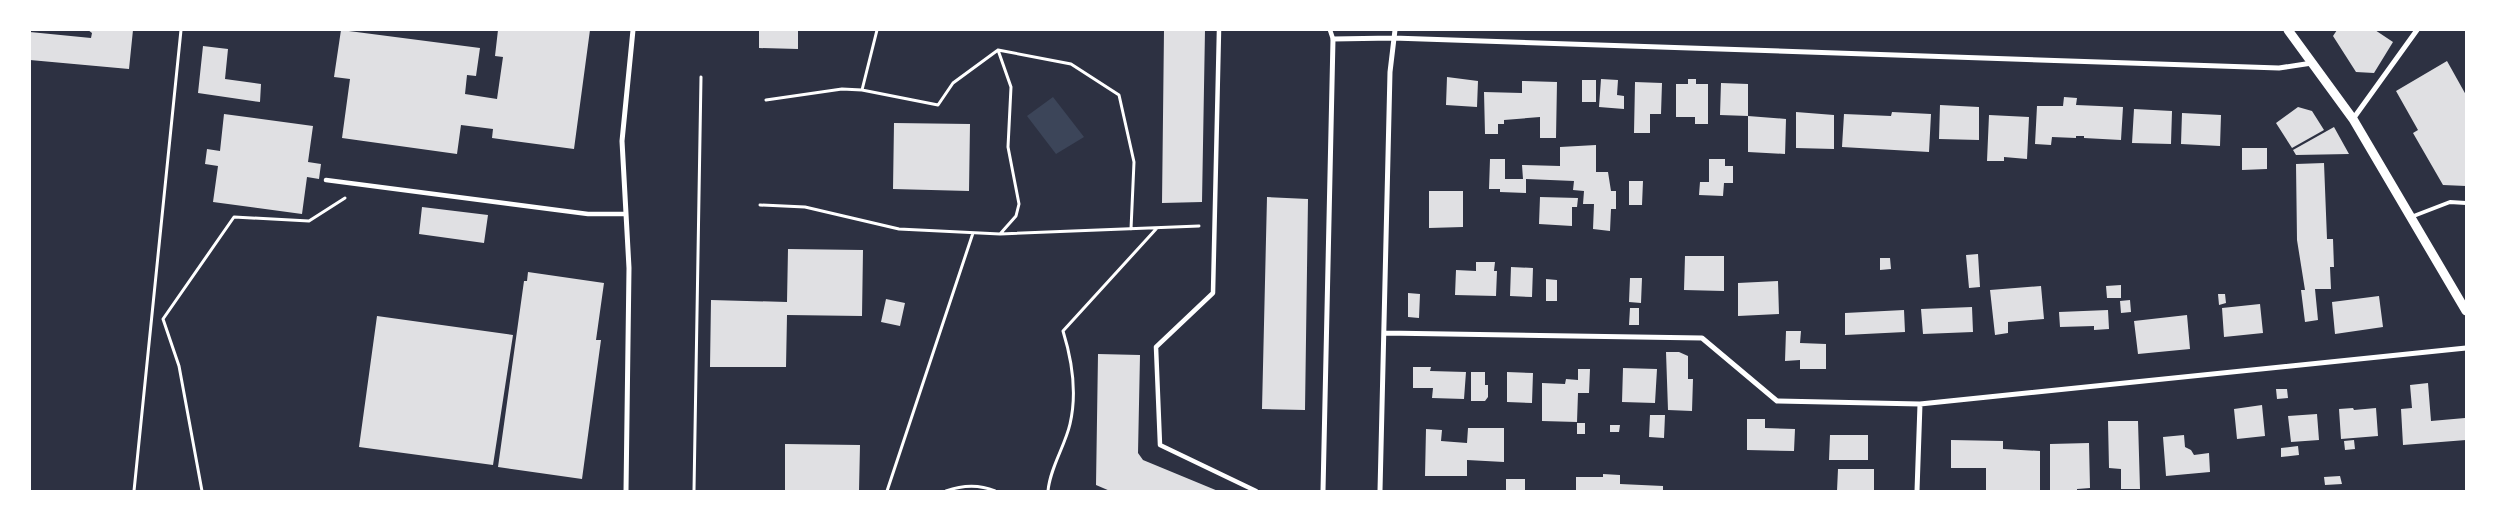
<svg xmlns="http://www.w3.org/2000/svg" width="2496" height="521" viewBox="0 0 2496 521" font-family="'Sofia Sans Condensed',sans-serif">
<style>
.green{fill:#3c4559}
.building{fill:#e0e0e3}
.lines{fill:none;stroke-linecap:round;stroke-linejoin:round}
.path{stroke:#fff;stroke-width:3}
.service{stroke:#fff;stroke-width:4}
.pedestrian{stroke:#fff;stroke-width:4.5}
.minor{stroke:#fff;stroke-width:5}
.tertiary{stroke:#fff;stroke-width:9}
</style>
<rect width="100%" height="100%" fill="#2d3142"/>
<path class="green" d="M1053 97 1084 137 1056 154 1027 116Z"/>
<path class="building" d="M88 30H133L129 69 30 60V32L91 38 92 33Z
M341 30 480 48 476 76 467 75 465 94 497 99 503 57 495 56 498 30H590L574 149 492 138 493 129 461 125 457 154 342 138 350 79 334 77Z
M759 30H798V49L759 48Z
M1164 30H1205L1202 202 1162 203Z
M2337 30H2375L2393 42 2374 73 2356 72 2333 36Z
M203 46 228 49 225 79 261 84 260 102 198 93Z
M2447 61 2466 95V186L2443 185 2413 133 2418 130 2396 91Z
M1447 77 1478 81 1477 107 1446 105Z
M1601 79 1618 80 1617 95 1624 96V109L1599 107Z
M1688 79H1696V84H1708V124H1695V117H1676V84H1688Z
M1582 80H1596V102H1582Z
M1522 81 1557 82 1556 138H1540V117L1504 120V124H1498V134H1485L1484 92 1522 93Z
M1635 82 1662 83 1661 114H1650V133H1634Z
M1721 83 1748 84V116L1786 119 1785 154 1748 152V116L1720 115Z
M2064 97 2077 98 2076 105 2123 107 2121 140 2084 138V136H2076V138L2052 137 2051 145 2035 144 2037 106H2063Z
M1940 105 1979 107V140L1939 139Z
M2298 107 2312 111 2324 130 2292 148 2276 123Z
M2134 109 2172 111 2171 144 2132 143Z
M1796 112 1834 115V149L1796 148Z
M1892 112 1931 114 1929 152 1842 147 1844 114 1891 116Z
M2182 113 2221 115 2220 146 2181 144Z
M224 114 313 126 308 162 321 164 319 179 307 177 302 214 213 202 218 166 205 164 207 149 220 151Z
M1989 115 2029 117 2027 159 2004 157V161H1987Z
M894 123 970 124 969 191 893 189Z
M2334 127 2349 154 2296 155 2293 150Z
M1596 145V172H1608L1611 191H1616V209H1611L1610 231 1593 229 1594 204H1583L1584 191 1573 190 1574 181 1526 179V193L1500 192V189H1489L1490 159H1505V179H1523L1522 165 1560 166V147Z
M2242 148H2267V169L2242 170Z
M1709 159H1725V166H1733V183H1724L1723 196 1699 195 1700 182H1709Z
M2324 163 2327 239H2333L2334 267H2330L2331 289H2315L2318 320 2305 322 2301 290H2305L2297 240 2296 164Z
M1629 181H1643L1642 205H1629Z
M1429 191H1463V227L1429 228Z
M1267 197 1308 199 1305 410 1262 409Z
M1540 197 1578 198 1577 207H1572V226L1539 224Z
M422 207 488 215 484 243 419 234Z
M788 249 863 250 862 316 787 315 786 367H710L711 300 787 302Z
M1978 254 1980 287 1969 288 1966 255Z
M1685 256H1724V291L1684 290Z
M1880 258H1890L1891 269 1880 270Z
M1476 262H1495L1494 271H1497L1496 296 1455 295 1456 270 1476 271Z
M1511 267 1533 268 1532 297 1510 296Z
M528 272 604 283 596 340H601L582 479 498 467 524 281H527Z
M1630 278H1642L1641 303 1629 302Z
M1546 279 1557 280V301H1546Z
M1778 281 1779 314 1738 316V283Z
M2121 285V298H2107L2106 286Z
M2041 286 2044 319 2008 322V333L1995 335 1990 290Z
M1408 293 1420 294 1419 318 1408 317Z
M2218 294H2225L2226 303 2219 305Z
M2379 296 2383 327 2335 334 2332 302Z
M886 299 905 303 900 326 881 322Z
M2130 300 2131 312 2121 313 2120 301Z
M2260 304 2263 333 2224 337 2222 308Z
M1972 307 1973 332 1923 334 1921 309Z
M1630 308H1639V325H1629Z
M1904 310 1905 332 1845 335V313Z
M2108 310 2109 329 2094 330V326L2060 327 2059 312Z
M2187 315 2190 349 2138 354 2134 321Z
M377 316 513 335 493 465 359 447Z
M1786 331H1801L1800 343 1826 344V369H1800V360L1785 361Z
M1666 352H1679L1688 356V379H1693L1692 411 1668 410Z
M1098 354 1140 355 1138 453 1143 460 1218 491H1110L1096 485Z
M1413 367H1431L1430 371 1466 372 1464 399 1432 398 1433 388H1413Z
M1623 368 1657 369 1655 403 1622 402Z
M1578 369H1590L1589 393H1578L1577 422 1542 421V383L1565 384 1566 379 1578 380Z
M1471 372H1485V385H1488V397L1485 401H1471Z
M1507 372 1533 373 1532 403 1507 402Z
M2428 383 2431 421 2465 418 2466 440 2403 445 2401 409 2412 408 2410 385Z
M2276 389H2287L2288 398 2277 399Z
M2262 405 2265 436 2237 439 2234 409Z
M2353 408 2354 410 2376 408 2378 436 2341 439 2339 409Z
M2317 414 2319 440 2291 442 2288 416Z
M1650 415H1665L1664 438 1649 437Z
M1747 419H1765V428L1795 429 1794 451 1747 450Z
M2108 421H2138L2140 489H2121V469L2109 468Z
M1577 423H1585V434H1577Z
M1610 425H1620L1619 432H1610Z
M1468 428H1504V462L1467 460V476H1425L1426 429 1442 430 1441 441 1467 443Z
M1830 435H1868V460H1829Z
M2184 435 2185 447 2191 450 2194 455 2209 453 2210 472 2166 476 2163 437Z
M1951 440 2003 441V449L2040 451V491H1986V468H1951Z
M2354 440 2355 449 2345 450 2344 441Z
M2089 443 2090 488 2077 489V491H2050V444Z
M785 444 860 445 859 491H785Z
M2298 446 2299 455 2281 457V448Z
M1838 469H1874V491H1837Z
M1603 474 1620 475V484L1663 486V491H1576V477H1603Z
M2340 476 2342 484 2325 485 2324 477Z
M1506 479H1525V491H1506Z"/>
<g class="lines">
<path class="path" d="M998 50 1071 64 1119 95 1134 162 1131 229
M998 50 1011 87 1008 147 1019 204 1016 216 1000 234
M862 90 877 30
M766 100 842 89 862 90 938 105 953 83 998 50
M760 205 805 207 899 229 1000 234 1199 226
M134 491 181 30
M202 491 179 366 163 319 234 217 309 221 345 198
M694 491 701 77
M887 491 973 233
M946 491C963 485 978 484 995 491
M1048 491C1050 468 1065 446 1070 424 1077 394 1072 360 1063 331L1157 228"/>
<path class="service" d="M2411 217 2450 202 2466 203"/>
<path class="pedestrian" d="M1219 30 1213 293 1156 347 1160 445 1256 491
M1330 30 1333 39
M326 180 588 214H625"/>
<path class="minor" d="M2353 119 2417 30
M1385 333 1702 338 1777 401 1920 404 2466 348
M626 491 629 268 622 141 633 30
M1323 491 1333 39 1393 38 2279 68 2312 63
M1380 491 1390 72 1395 30
M1917 491 1920 404"/>
<path class="tertiary" d="M2288 30 2353 119 2466 311"/>
</g>
<rect width="2496" height="521" fill="none" stroke="#ffffff" stroke-width="62"/>
</svg>
